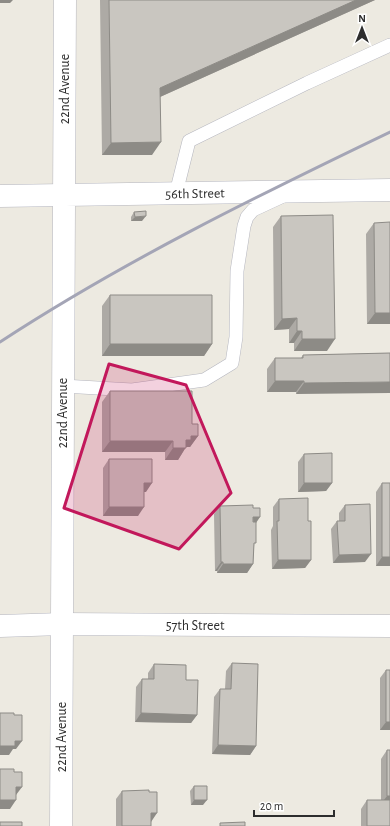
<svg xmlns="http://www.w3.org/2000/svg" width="390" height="826" viewBox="0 0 390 826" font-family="'Alegreya Sans',sans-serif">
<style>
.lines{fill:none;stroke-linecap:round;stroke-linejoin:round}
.lane-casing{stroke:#b5b6bf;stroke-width:14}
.street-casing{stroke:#b5b6bf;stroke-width:23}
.secondary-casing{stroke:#b5b6bf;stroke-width:23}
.lane{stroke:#fff;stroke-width:13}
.street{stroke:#fff;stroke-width:22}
.secondary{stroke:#fff;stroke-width:22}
.rail{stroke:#a4a5b6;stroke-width:3}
.wall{fill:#adaaa5}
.shaded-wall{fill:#8d8b86}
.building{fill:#c9c6c0;stroke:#8d8b86}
.marked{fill:#c2185b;fill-opacity:0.2;stroke:#c2185b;stroke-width:3;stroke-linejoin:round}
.labels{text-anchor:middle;stroke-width:4;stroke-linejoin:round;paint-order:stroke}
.street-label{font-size:14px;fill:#2d2d2d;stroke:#fff}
</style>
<rect width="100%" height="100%" fill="#edeae1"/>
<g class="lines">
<g class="lane-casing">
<path id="lane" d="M176 193 189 141 307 83 390 45
M63 386 132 390 204 380 232 363 236 337 237 271 244 226 247 217 253 210 281 197 283 192"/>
</g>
<g class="street-casing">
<path id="street" d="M0 196 64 195
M0 626 62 624 390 626"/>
</g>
<g class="secondary-casing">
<path id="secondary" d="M64 195 390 190
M61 826 65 0"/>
</g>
<use href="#lane" class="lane"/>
<use href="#street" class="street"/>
<use href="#secondary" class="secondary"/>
<path class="rail" d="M0 342C124 261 257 196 390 132"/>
</g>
<path class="wall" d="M100 0H375L160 97 152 155H102Z
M134 212 142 221H131V217Z
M281 216 327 351H294V343H289V329L274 330 273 227Z
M374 223 390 324H367L366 234Z
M110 295 212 344 204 356H102V306Z
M390 353 296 394V392H267V369L275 358H301L303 355Z
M110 391 192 424 198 436 190 447H186L178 460H165V452H102V402Z
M304 454 332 483 326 491 298 492V462Z
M109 459 146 492H144L138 516H103V468Z
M382 483 390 566H376V492Z
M279 499 308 521 311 560 305 568 272 569 271 530 273 526V507Z
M345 505 365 562 333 563 331 529 337 521H339V513Z
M220 506 253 508 256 522 254 547 253 564 247 573H217V571H215L214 514Z
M232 663 256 746 250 755 212 754 214 697 220 689H225L226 671Z
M154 664 186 680 197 715 191 723 135 722 136 687 142 679H148V673Z
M386 670 390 730H380V678Z
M387 750 390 826H361V809L367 800H381V759Z
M194 786 203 805H191L190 791Z
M122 791 151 822V826H116V799Z"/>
<path class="shaded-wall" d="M0 0H13L10 3H0Z
M356 0H375L151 101 160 88Z
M161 142 152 155H102L111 143Z
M146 216 142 221H131L135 217Z
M375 313H390V324H367Z
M297 318 289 329 274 330 282 319Z
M297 331H302L294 343H289Z
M302 339H335L327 351H294Z
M110 344H212L204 356H102Z
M275 381H304L296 392H267Z
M390 382V393L296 394 304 383Z
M191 436H198L190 447H186L178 460H165L173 448 186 440Z
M110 441H173L165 452H102Z
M144 483H152L146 492H138Z
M304 483H332L326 491 298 492Z
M109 507H144L138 516H103Z
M253 517H260L254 526Z
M371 554 365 562 333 563 339 555Z
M382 557H390V566H376Z
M278 560H311L305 568 272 569Z
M221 562H223L217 571H215Z
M223 564H253L247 573H217Z
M141 713 197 715 191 723 135 722Z
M386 722H390V730H380Z
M15 741H22L16 749H13L9 755H0V746Z
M218 745 256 746 250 755 212 754Z
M16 787H22L16 795H10Z
M387 796H390V804H381Z
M0 800H16L10 809H0Z
M194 800H207L203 805H191Z
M151 813H157L151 822Z"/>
<path class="building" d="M109 0H356L160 88 161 142 111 143Z
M146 211V216L135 217 134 212Z
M333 215 335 339H302V331H297V318L282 319 281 216Z
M390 222V313H375L374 223Z
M110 295H212V344H110Z
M390 353V382L304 383V381H275V358H303V355Z
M110 391H192V424H198V436H191V440H186V448H173V441H110Z
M332 453V483H304V454Z
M109 459H152V483H144V507H109Z
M382 483H390V557H382Z
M308 498V521H311V560H278L277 521H279V499Z
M370 504 371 554 339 555 337 521H345V505Z
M253 505V508H260V517H253V522H256V543H254L253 564H223V562H221L220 506Z
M232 663 258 664 256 746 218 745 220 689H231Z
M154 664 186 665V680H198L197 715 141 713 142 679H154Z
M386 670H390V722H386Z
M0 713H14V715H22V741H15V746H0Z
M387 750H390V796H387Z
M0 769H14V772H22V787H16V800H0V803Z
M194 786H207V800H194Z
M149 790V792H157V813H151V826H122V791Z
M367 800H390V826H367Z
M0 822H22V826H0Z
M245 822V826H220V823Z"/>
<path class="marked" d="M109 364 186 385 231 493 179 549 64 508Z"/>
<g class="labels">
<g class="street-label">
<text transform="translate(64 89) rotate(-90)" y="5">22nd Avenue</text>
<text transform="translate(195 193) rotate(-1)" y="5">56th Street</text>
<text transform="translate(62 413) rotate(-90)" y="5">22nd Avenue</text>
<text x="195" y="630">57th Street</text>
<text transform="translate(61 737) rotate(-90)" y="5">22nd Avenue</text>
</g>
</g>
<g transform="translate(362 28)" stroke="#ffffff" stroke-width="3" paint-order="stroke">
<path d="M0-3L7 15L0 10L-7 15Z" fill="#2d2d2d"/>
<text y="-6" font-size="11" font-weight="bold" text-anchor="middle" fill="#2d2d2d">N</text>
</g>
<path d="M254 810v6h80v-6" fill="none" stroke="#2d2d2d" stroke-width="2"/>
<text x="260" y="810" font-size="12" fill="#2d2d2d" stroke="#ffffff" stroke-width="3" paint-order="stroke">20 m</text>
</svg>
